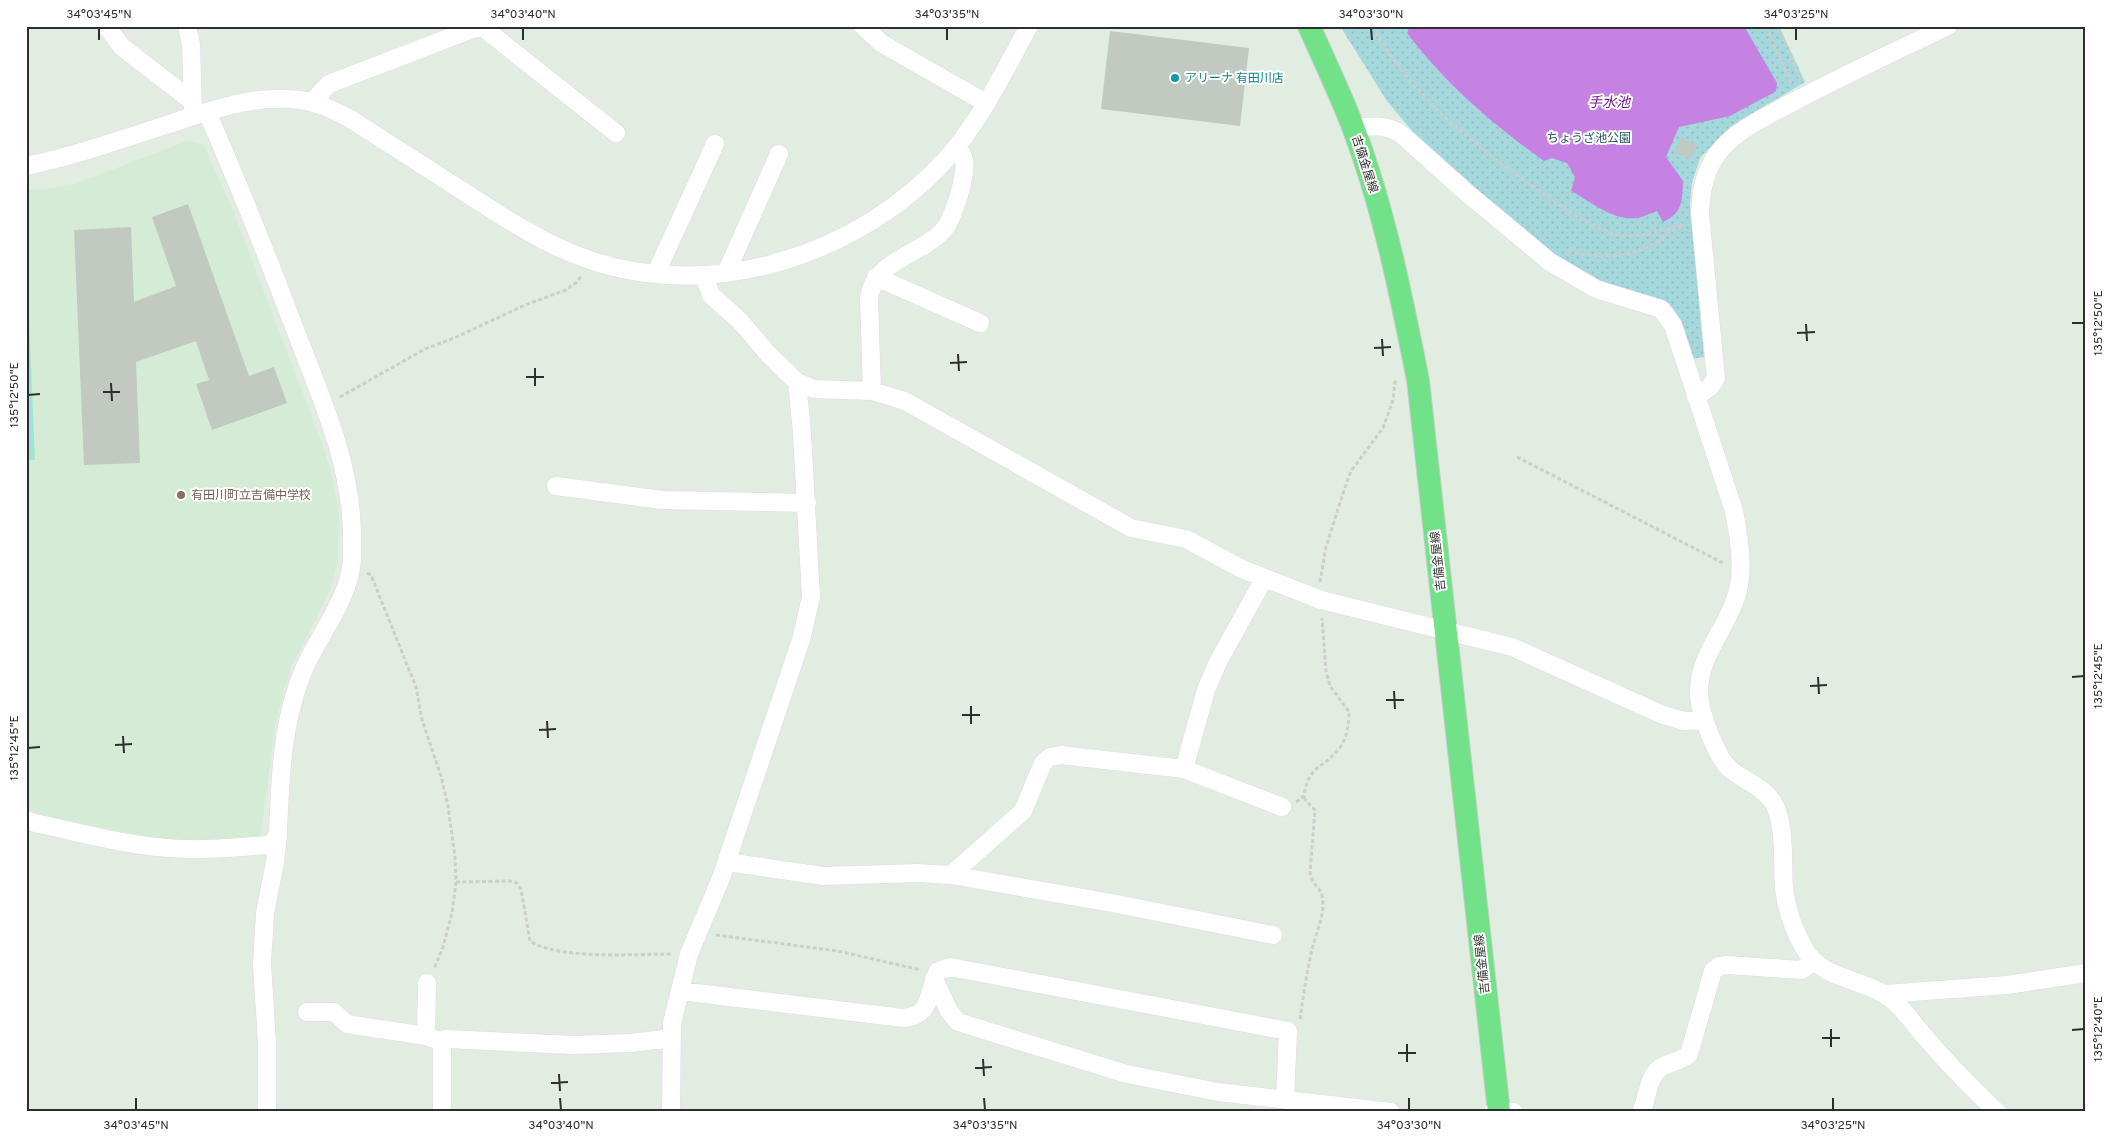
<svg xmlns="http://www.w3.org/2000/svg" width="2112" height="1138" viewBox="0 0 2112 1138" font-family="Overpass,'Noto Sans JP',sans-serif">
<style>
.education{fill:#d4ecd6}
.park{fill:url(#park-dots)}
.pitch{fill:#a2e3d9}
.water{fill:#c582e3}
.building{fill:#c1c9c1}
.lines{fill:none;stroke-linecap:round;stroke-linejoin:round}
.minor-casing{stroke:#e4d7e1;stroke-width:19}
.major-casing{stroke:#cdcdcd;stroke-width:24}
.path{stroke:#cdcdcd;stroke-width:3;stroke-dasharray:4 2.5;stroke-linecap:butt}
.minor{stroke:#fff;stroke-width:18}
.major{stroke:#72e288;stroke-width:22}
.ticks{fill:none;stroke:#2e2e2e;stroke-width:2}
.culture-dot{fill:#0f9aa8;stroke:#fff;stroke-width:2}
.education-dot{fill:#8d6e63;stroke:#fff;stroke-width:2}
.labels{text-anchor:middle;stroke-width:4;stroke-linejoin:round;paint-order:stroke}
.culture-label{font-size:12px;fill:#0d838f;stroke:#fff;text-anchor:start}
.park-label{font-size:12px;fill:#245664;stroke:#fff}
.street-label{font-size:12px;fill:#2e2e2e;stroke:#fff}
.education-label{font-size:12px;fill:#785e54;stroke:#fff;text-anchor:start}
.water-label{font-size:14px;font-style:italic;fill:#781d92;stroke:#fff}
.neatline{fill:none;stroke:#2e2e2e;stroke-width:2}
.ticks-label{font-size:12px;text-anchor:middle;fill:#2e2e2e}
</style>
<defs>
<pattern id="park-dots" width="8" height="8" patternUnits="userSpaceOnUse" patternTransform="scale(1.25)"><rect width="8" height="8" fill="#a5d8dd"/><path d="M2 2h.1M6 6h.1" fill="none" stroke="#8ebabe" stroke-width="1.8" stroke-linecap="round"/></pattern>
</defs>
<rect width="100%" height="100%" fill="#e2ede2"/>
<path class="education" d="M187 141 204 145 232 208 322 443 333 479 339 512 338 561 331 588 291 668 283 693 275 727 261 834 255 838 180 841 150 837 40 815 26 808V191L72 185Z"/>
<path class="park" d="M1340 26H1779L1805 82 1730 127 1700 158 1692 183 1690 204 1704 357 1692 359 1680 320 1672 307 1657 299 1618 289 1588 276 1550 253 1520 225 1479 191 1412 131 1387 101Z"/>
<path class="pitch" d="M26 247 35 460H26Z"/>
<path class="water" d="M1410 26H1744L1777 83 1776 91 1771 94 1730 116 1679 127 1666 157 1683 181C1682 201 1683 213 1663 222L1657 211C1650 213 1643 218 1635 218 1613 221 1590 201 1571 191L1575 177 1567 163 1552 158 1544 161C1491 123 1447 85 1407 33Z"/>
<path class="building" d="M1110 31 1249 48 1240 126 1101 109Z
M1682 138 1697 145 1690 159 1675 152Z
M188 204 249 376 274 367 287 403 212 430 196 384 209 380 196 341 136 362 140 463 84 465 74 230 131 227 134 302 176 286 152 217Z"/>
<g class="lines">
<g class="minor-casing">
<path id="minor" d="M106 26 122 47 192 101
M187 26 191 44 193 108
M481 26 616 133
M863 26 881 43 986 103
M312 102 329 84 480 26
M1353 128C1372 126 1385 124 1401 134L1467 193 1550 262 1596 289 1661 309 1673 325 1734 511C1739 537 1745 571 1736 597 1726 630 1697 658 1699 695 1700 713 1717 759 1731 770 1745 781 1763 787 1773 802 1786 824 1782 862 1784 888 1786 909 1794 930 1804 948 1820 978 1858 978 1884 994 1901 1004 1913 1024 1926 1038 1948 1064 1972 1088 1997 1112
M26 166C75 156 122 139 169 124 212 110 254 94 299 100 317 102 333 110 349 118 390 144 431 171 472 197 508 220 544 244 584 258 710 304 861 255 948 157 982 118 1004 71 1029 26
M656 273 715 144
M726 273 779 154
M704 275 711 295 740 321 768 354 797 382 814 389 872 391 905 401 1131 528 1186 539 1242 569 1321 600 1512 647 1663 715 1684 721 1704 720
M876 277 980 323
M872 391 869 300C872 259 924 255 946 227 954 214 967 175 964 160 963 154 960 151 956 147
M1696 397 1710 387 1716 378 1700 214C1701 189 1705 167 1723 147 1742 127 1769 115 1793 102 1844 75 1896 51 1948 26
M556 486 662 500 807 503
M1184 769 1206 690 1218 662 1264 579
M26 820 35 823C85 834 135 848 186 849 213 850 240 847 267 845L273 842 278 834C280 778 282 721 304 669 318 637 346 602 351 568 353 557 352 545 352 534 351 462 321 398 296 332 268 258 239 185 207 112
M727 862 823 876 918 873 951 875 1112 903 1273 935
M951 875 1023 811 1043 763 1050 757 1061 755 1184 769 1282 807
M934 979 949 1011 958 1022 1127 1074 1218 1092 1391 1112
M680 991 903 1018C933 1016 927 992 938 971L950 967 1288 1031 1285 1099
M1885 994 2007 985 2086 973
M307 1012H334L347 1024 426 1036 443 1042
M426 1036 427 983
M267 1112V1043L262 964 265 913 275 862 278 834
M442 1112V1046L446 1039 573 1045 631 1043 671 1038
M671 1112 672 1023 689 954 721 878 801 640 811 597 802 433 797 382
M1493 1112H1514
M1641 1112C1648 1098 1647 1078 1660 1068 1670 1062 1680 1062 1689 1054L1713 971 1719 966 1727 965 1801 970 1814 962"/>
</g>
<g class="major-casing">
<path id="major" d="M1309 26C1324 60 1340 93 1353 127 1384 209 1401 295 1418 380L1499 1112"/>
</g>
<path class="path" d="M1372 26C1415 100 1473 144 1542 193 1565 208 1591 229 1619 235 1642 239 1663 229 1685 224
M1766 26 1791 83
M1778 26 1800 79
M1568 251C1596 258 1626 259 1652 245 1662 239 1671 231 1682 226
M340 397 425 349 454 338 525 305 566 290 577 282 581 276
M1517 457 1723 563
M367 573 371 575 416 687 422 720 441 776 448 806 455 857 456 882 452 913 443 947 434 969
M1320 582 1326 547 1344 490 1351 471 1383 428 1393 400 1395 382H1398
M1296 802 1304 796C1308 764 1326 768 1341 746 1347 737 1349 723 1349 712L1330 686 1326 671 1322 618
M456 882 510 881 517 883 521 889 530 941C558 960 636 954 671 954
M716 935 838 951 921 970
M1300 1019C1303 996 1307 972 1312 949 1316 933 1326 913 1322 896 1320 887 1312 885 1310 872L1315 810 1306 801 1304 796"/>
<use href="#minor" class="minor"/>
<use href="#major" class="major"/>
</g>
<path class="ticks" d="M99 28V40M523 28V40M947 28V40M1371 28 1372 40M1796 28V40M2072 323H2084M1806 324 1807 341M1797 333 1815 332M1382 339 1383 356M1374 348 1391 347M958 354 959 371M950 363 967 362M535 368V386M526 377H544M111 383 112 401M103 392H120M28 395 40 394M1818 677 1819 694M2072 677 2084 676M1810 686 1827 685M1394 691 1395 709M1386 700H1404M971 706V724M962 715H980M547 721 548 738M539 730 556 729M123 736 124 753M115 745 132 744M28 748 40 747M1831 1029V1047M2072 1030 2084 1029M1822 1038H1840M1407 1044V1062M1398 1053H1416M983 1059 984 1076M975 1068 992 1067M559 1074 560 1091M551 1083 568 1082M136 1098V1110M560 1098 561 1110M984 1098 985 1110M1409 1098V1110M1833 1098V1110"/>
<circle class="culture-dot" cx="1175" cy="78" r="5"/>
<circle class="education-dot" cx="181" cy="495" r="5"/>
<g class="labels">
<g class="culture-label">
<text x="1185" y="82">アリーナ 有田川店</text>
</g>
<g class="park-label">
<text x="1589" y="142">ちょうざ池公園</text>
</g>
<g class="street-label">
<text transform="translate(1365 164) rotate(72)" y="4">吉備金屋線</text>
<text transform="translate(1438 561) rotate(-96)" y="4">吉備金屋線</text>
<text transform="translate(1482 964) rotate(-96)" y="4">吉備金屋線</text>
</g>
<g class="education-label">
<text x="191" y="499">有田川町立吉備中学校</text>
</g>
<g class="water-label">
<text x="1609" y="107">手水池</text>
</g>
</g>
<rect width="2112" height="1138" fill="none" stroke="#ffffff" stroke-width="55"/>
<rect x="28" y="28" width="2056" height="1082" class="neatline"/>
<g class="ticks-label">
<text x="99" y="18">34°03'45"N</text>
<text x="523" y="18">34°03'40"N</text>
<text x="947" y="18">34°03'35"N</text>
<text x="1371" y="18">34°03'30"N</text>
<text x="1796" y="18">34°03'25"N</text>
<text transform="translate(2098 323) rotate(-90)" y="4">135°12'50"E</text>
<text transform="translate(14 395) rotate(-90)" y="4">135°12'50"E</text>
<text transform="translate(2098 676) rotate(-90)" y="4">135°12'45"E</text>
<text transform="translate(14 748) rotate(-90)" y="4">135°12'45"E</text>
<text transform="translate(2098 1029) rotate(-90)" y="4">135°12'40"E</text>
<text x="136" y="1129">34°03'45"N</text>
<text x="561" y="1129">34°03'40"N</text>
<text x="985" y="1129">34°03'35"N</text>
<text x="1409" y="1129">34°03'30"N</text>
<text x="1833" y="1129">34°03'25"N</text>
</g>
</svg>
